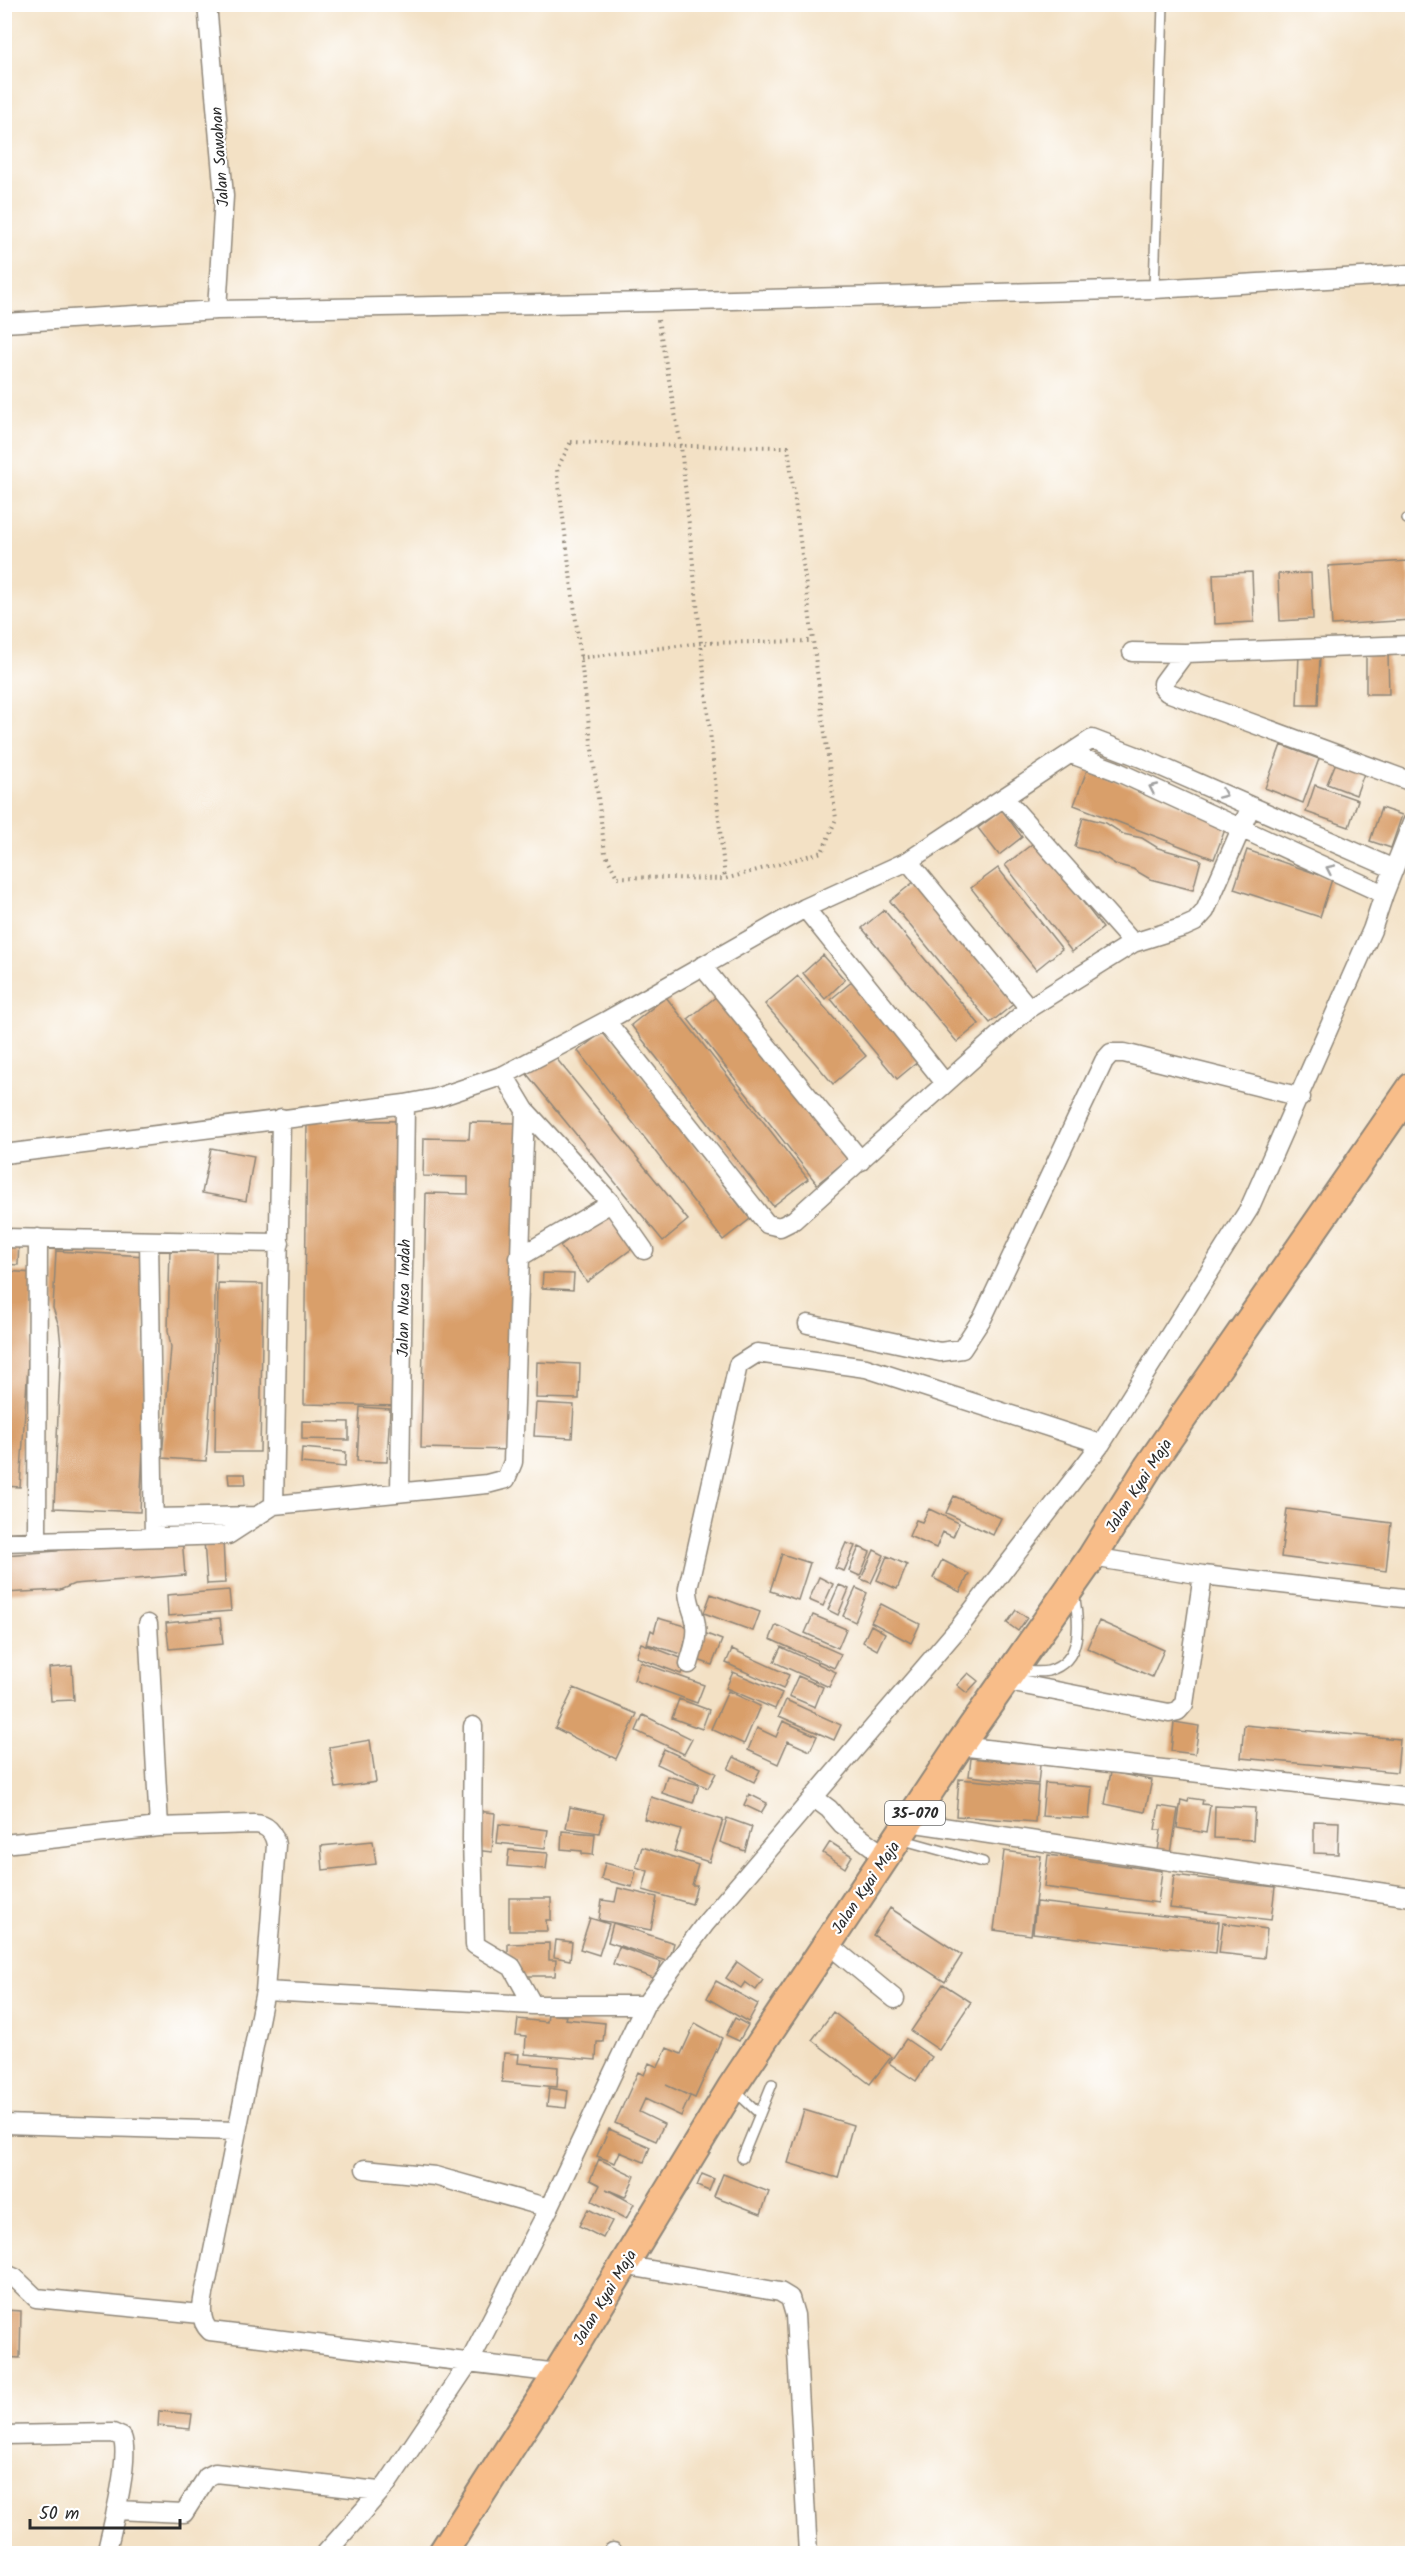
<svg xmlns="http://www.w3.org/2000/svg" width="1417" height="2558" viewBox="0 0 1417 2558" font-family="Kalam,sans-serif">
<style>
.building{fill:#d99f6a}
.lines{fill:none;stroke-linecap:round;stroke-linejoin:round}
.lane-casing{stroke:#8f8678;stroke-width:12}
.street-casing{stroke:#8f8678;stroke-width:21}
.primary-casing{stroke:#8f8678;stroke-width:32}
.path{stroke:#8f8678;stroke-width:4;stroke-dasharray:1.5 4.5;stroke-linecap:butt}
.lane{stroke:#fff;stroke-width:9}
.street{stroke:#fff;stroke-width:18}
.primary{stroke:#f8bd89;stroke-width:28}
.oneway{stroke:#a0a0a0}
.labels{text-anchor:middle;stroke-width:4.5;stroke-linejoin:round;paint-order:stroke}
.shield{fill:#fff;stroke:#6b6b6b;stroke-width:1.5}
.shield-label{font-size:15px;font-weight:bold;fill:#2b2b2b}
.street-label{font-size:16px;fill:#2b2b2b;stroke:#fff}
</style>
<rect width="100%" height="100%" fill="#fff"/>
<filter id="ink" filterUnits="userSpaceOnUse"><feTurbulence type="fractalNoise" baseFrequency=".0167" numOctaves="2"/><feDisplacementMap in="SourceGraphic" scale="12" xChannelSelector="R" yChannelSelector="G"/><feConvolveMatrix kernelMatrix="1 2 1 2 8 2 1 2 1" color-interpolation-filters="sRGB"/></filter>
<filter id="wash" filterUnits="userSpaceOnUse"><feTurbulence type="fractalNoise" baseFrequency=".008" numOctaves="4" result="noise"/><feDisplacementMap in="SourceGraphic" scale="24" xChannelSelector="R" yChannelSelector="G"/><feGaussianBlur stdDeviation="1.35" result="paint"/><feColorMatrix in="noise" values="0 0 0 0 0 0 0 0 0 0 0 0 0 0 0 0 0 1.4 0 .05"/><feComposite in="paint" operator="in"/></filter>
<g filter="url(#wash)">
<rect width="100%" height="100%" fill="#f3e1c5"/>
<g id="blocks">
<path class="building" d="M1408 561 1412 620 1332 625 1328 566Z
M1252 572 1254 622 1215 624 1213 574Z
M1311 573 1313 619 1280 621 1278 574Z
M1388 653 1389 694H1366V654Z
M1299 654 1320 655 1318 705H1297Z
M1281 745 1319 759 1303 803 1265 788Z
M1337 760 1365 771 1356 795 1327 784Z
M1087 770 1227 824 1214 859 1074 805Z
M1315 785 1358 800 1349 827 1306 812Z
M1381 808 1402 815 1391 848 1370 841Z
M1002 810 1022 837 999 855 978 828Z
M1083 817 1106 823 1123 834 1142 838 1158 848 1201 860 1193 890 1150 879 1133 869 1115 864 1098 853 1075 847Z
M1036 841 1103 928 1072 952 1005 865Z
M1247 850 1332 879 1320 917 1234 889Z
M998 868 1062 949 1036 970 971 888Z
M915 881 1015 1003 990 1023 890 901Z
M884 910 979 1024 957 1042 862 928Z
M823 955 845 980 825 999 803 973Z
M798 976 866 1056 833 1084 765 1004Z
M854 980 920 1060 897 1079 831 999Z
M722 992 852 1156 817 1184 688 1019Z
M666 997 808 1179 773 1206 631 1025Z
M605 1030 750 1219 723 1240 578 1051Z
M551 1052 688 1220 663 1241 526 1073Z
M307 1120 404 1121 401 1406 304 1404Z
M470 1122 519 1123 513 1450 421 1448 426 1193 468 1194V1177L423 1176 424 1138 469 1139Z
M211 1148 254 1156 246 1201 202 1193Z
M606 1212 633 1248 587 1282 560 1246Z
M4 1239 19 1240 18 1265 4 1264Z
M170 1248 216 1250 214 1351 206 1461 162 1458 171 1347 168 1331Z
M56 1251 146 1256 142 1350 147 1367 140 1512 54 1508 61 1346 59 1326 53 1308Z
M4 1271 34 1273 20 1487 4 1486Z
M543 1273 574 1274 573 1290 542 1288Z
M218 1283 263 1284 260 1452H215Z
M537 1362 580 1364 579 1399 536 1398Z
M536 1403 574 1405 572 1438 534 1436Z
M360 1407 390 1409 387 1462 357 1461Z
M302 1421 349 1422V1440L302 1439Z
M302 1448 346 1452 345 1467 301 1463Z
M228 1474H245L246 1484H229Z
M954 1496 1001 1518 993 1535 946 1513Z
M929 1509 959 1523 953 1537 943 1532 936 1548 909 1536 916 1520 922 1522Z
M1287 1509 1391 1523 1386 1571 1281 1557Z
M182 1537 185 1575 74 1584 60 1590 4 1593V1555L57 1551 71 1546Z
M223 1539 225 1583 207 1584 204 1540Z
M846 1543 855 1546 844 1571 835 1568Z
M859 1547 870 1552 860 1576 849 1571Z
M874 1550 884 1555 871 1583 861 1579Z
M782 1554 810 1563 798 1600 770 1591Z
M887 1556 907 1565 897 1589 877 1580Z
M942 1560 969 1574 960 1592 933 1578Z
M819 1577 833 1584 823 1606 809 1600Z
M839 1585 849 1589 838 1615 828 1610Z
M856 1588 867 1593 855 1622 843 1616Z
M229 1590 231 1611 168 1616 167 1595Z
M711 1594 760 1612 753 1631 704 1613Z
M881 1604 920 1624 911 1643 871 1622Z
M1016 1610 1027 1618 1018 1631 1007 1623Z
M813 1615 846 1629 838 1648 805 1633Z
M220 1618 223 1644 169 1649 166 1623Z
M658 1618 689 1627 682 1654 647 1644 651 1630 654 1632Z
M1099 1621 1164 1650 1152 1677 1087 1648Z
M776 1625 841 1654 834 1668 770 1639Z
M871 1625 885 1633 877 1650 863 1642Z
M704 1633 722 1640 712 1665 695 1659Z
M641 1643 686 1660 681 1674 636 1657Z
M781 1647 836 1672 829 1687 774 1662Z
M732 1649 789 1675 783 1689 726 1663Z
M640 1662 704 1685 697 1703 634 1680Z
M72 1666 74 1700 51 1701 49 1668Z
M733 1672 782 1693 775 1709 726 1688Z
M968 1673 978 1681 967 1693 957 1685Z
M798 1676 823 1687 815 1707 789 1696Z
M574 1688 637 1714 616 1759 555 1728Z
M728 1691 760 1706 744 1744 711 1729Z
M679 1699 709 1710 702 1729 672 1718Z
M786 1700 841 1725 834 1740 779 1716Z
M643 1715 692 1739 684 1754 636 1731Z
M783 1721 817 1736 810 1751 788 1741 778 1764 748 1750 757 1728 776 1737Z
M1174 1722 1199 1726 1195 1754 1171 1751Z
M1244 1725 1400 1739 1397 1772 1241 1758Z
M370 1740 376 1782 336 1788 329 1747Z
M664 1749 716 1773 708 1788 657 1764Z
M734 1757 760 1770 754 1782 728 1769Z
M971 1758 1040 1765 1038 1784 969 1776Z
M1111 1772 1152 1780 1145 1812 1105 1804Z
M667 1776 699 1785 693 1803 662 1793Z
M959 1779 1038 1786 1035 1822 956 1816Z
M1045 1783 1092 1787 1089 1819 1042 1816Z
M749 1794 767 1803 761 1813 744 1805Z
M651 1797 723 1820 709 1862 674 1851 681 1830 644 1819Z
M1189 1798 1203 1800 1202 1804 1210 1805 1206 1833 1177 1828 1181 1800 1188 1802Z
M1159 1806 1178 1809 1170 1860 1157 1858 1161 1830H1155Z
M1215 1806 1255 1808 1253 1840 1214 1838Z
M570 1807 604 1814 599 1833 566 1828Z
M477 1811 495 1813 492 1852 474 1850Z
M727 1818 752 1827 745 1851 720 1842Z
M1314 1821 1339 1822 1338 1854 1314 1853Z
M499 1824 548 1830 545 1848 497 1843Z
M562 1831 595 1834 593 1855 582 1854V1851L561 1849Z
M373 1841 376 1864 323 1870 321 1846Z
M830 1842 852 1856 845 1868 823 1853Z
M642 1847 698 1865 692 1885H697L692 1904 643 1890 648 1871 636 1867Z
M509 1850 548 1853 546 1869 507 1866Z
M1004 1851 1041 1856 1031 1935 994 1930Z
M1048 1855 1162 1871 1158 1903 1044 1887Z
M605 1863 636 1871 632 1887 601 1879Z
M1174 1875 1275 1887 1271 1920 1170 1908Z
M618 1888 657 1897 651 1930 599 1920 602 1900 615 1902Z
M509 1898H551V1920H546L547 1931H509Z
M1036 1902 1219 1922 1216 1953 1033 1933Z
M890 1908 962 1955 945 1982 873 1935Z
M590 1918 609 1924 599 1955 580 1949Z
M613 1923 674 1943 669 1962 608 1942Z
M1223 1923 1267 1929 1264 1958 1219 1953Z
M556 1940 572 1942 570 1960 554 1957Z
M549 1943V1960H556L555 1976H519V1960L508 1959V1944Z
M619 1947 661 1962 656 1979 613 1964Z
M737 1962 763 1980 756 1990 745 1982 741 1988 726 1978Z
M716 1981 758 2004 748 2022 707 1998Z
M943 1984 971 2002 939 2050 911 2031Z
M833 2012 891 2057 870 2084 812 2040Z
M548 2014 566 2016 565 2019 605 2023 603 2042H597L596 2060 525 2054 526 2036 516 2035 518 2019 547 2022Z
M735 2018 748 2025 739 2041 726 2035Z
M695 2023 722 2038 695 2098 666 2085 690 2096 681 2116 645 2099 639 2112 664 2124 656 2141 615 2123 638 2072 644 2075 649 2063 658 2067 667 2048 681 2054Z
M906 2039 932 2057 916 2081 889 2063Z
M504 2053 519 2054 518 2063 558 2067 557 2087 502 2082Z
M549 2088 568 2091 566 2108 547 2106Z
M804 2110 853 2125 838 2178 788 2163Z
M609 2129 650 2147 644 2162 620 2152 615 2163 597 2156Z
M599 2159 635 2176 625 2197 606 2189 634 2204 626 2219 592 2201 600 2185 590 2180Z
M702 2174 714 2179 709 2191 697 2186Z
M723 2174 769 2192 761 2214 714 2196Z
M588 2209 612 2221 603 2238 579 2226Z
M4 2310 21 2311 20 2358 4 2357Z
M159 2411 192 2414 190 2429 158 2426Z"/>
</g>
</g>
<g filter="url(#ink)">
<use href="#blocks" fill-opacity="0" stroke="#8f8678" stroke-width="1.5"/>
<g class="lines">
<g class="lane-casing">
<path id="lane" d="M1154 289 1163 4
M1407 519H1412
M1019 1671C1028 1671 1039 1673 1048 1671 1084 1661 1079 1621 1074 1593
M900 1839 983 1862
M733 2089 760 2114
M742 2158 772 2084"/>
</g>
<g class="street-casing">
<path id="street" d="M207 4 224 196 217 310
M4 323 217 310 654 302 1154 289 1412 274
M1132 652 1185 653 1412 645
M1185 653 1163 683V688L1167 692 1412 782
M1071 754 1114 770 1384 894
M1005 799 1133 943
M908 861 1029 1008
M805 908 945 1083
M702 966 861 1161
M606 1021 767 1224 780 1227 794 1220 1029 1008 1133 943 1184 927 1195 922 1205 911 1251 806
M504 1075 525 1110 611 1203 644 1250
M4 1154 405 1104 436 1098 504 1075 606 1021 805 908 908 861 1092 739 1139 757 1394 869
M4 1238 280 1243
M149 1241 154 1537
M518 1258 611 1203
M808 1324 940 1352 962 1349 983 1317 1104 1061 1111 1053H1124L1301 1097
M400 1492 405 1104
M274 1505 281 1118
M154 1518 258 1516
M37 1540 38 1238
M4 1542 228 1535 274 1505 487 1484 506 1479 513 1462 525 1110
M1092 1557 1203 1575 1412 1599
M148 1624 159 1827
M689 1664C692 1652 698 1639 696 1626 695 1612 687 1603 688 1588L738 1365 757 1353 866 1368 1101 1444
M1004 1681 1169 1713 1178 1711 1184 1704 1203 1575
M473 1726 472 1840 475 1945 512 1967 533 2005
M959 1746 1412 1797
M813 1797 829 1809 842 1824 886 1857
M909 1822 1412 1897
M4 1844 159 1827 254 1824C267 1824 274 1832 276 1845L265 1991 208 2276C205 2292 195 2318 210 2331L558 2373
M827 1943 895 1999
M265 1991 533 2005H645
M4 2124 236 2131
M365 2169 435 2176 549 2208
M622 2265 780 2292 790 2298 795 2315 808 2554
M4 2273 15 2278 36 2298 201 2314
M4 2435 113 2433 122 2437C131 2457 112 2529 106 2554
M116 2510 184 2513 207 2477 215 2473 379 2491
M325 2554 387 2484 470 2361 549 2208 645 2005 705 1924 961 1625 1101 1444 1249 1209 1372 930 1384 894 1412 823
M613 2554V2552"/>
</g>
<g class="primary-casing">
<path id="primary" d="M442 2554 558 2373 732 2087 959 1746 1092 1557 1149 1466 1412 1087"/>
</g>
<path class="path" d="M658 320 681 446 725 879
M571 442 681 446 788 447 836 819 822 852 725 879 617 877 605 853 557 469Z
M580 658 701 643 813 641"/>
<use href="#lane" class="lane"/>
<use href="#street" class="street"/>
<use href="#primary" class="primary"/>
</g>
<defs><path id="oneway-chevron" d="M-2-3.5L2.5 0L-2 3.5" fill="none" stroke-width="1.6" stroke-linecap="round" stroke-linejoin="round" transform="scale(1.5)"/></defs>
<g class="oneway">
<use href="#oneway-chevron" transform="translate(1153 788) rotate(-155)"/>
<use href="#oneway-chevron" transform="translate(1223 794) rotate(24)"/>
<use href="#oneway-chevron" transform="translate(1330 869) rotate(-155)"/>
</g>
</g>
<g class="labels">
<rect class="shield" x="885" y="1801" width="60" height="24" rx="4.5"/>
<g class="shield-label">
<text x="915" y="1818">35-070</text>
</g>
<g class="street-label">
<text transform="translate(219 157) rotate(-94)" y="6">Jalan Sawahan</text>
<text transform="translate(403 1298) rotate(-89)" y="6">Jalan Nusa Indah</text>
<text transform="translate(1138 1485) rotate(-57)" y="6">Jalan Kyai Maja</text>
<text transform="translate(865 1887) rotate(-56)" y="6">Jalan Kyai Maja</text>
<text transform="translate(604 2297) rotate(-59)" y="6">Jalan Kyai Maja</text>
</g>
</g>
<rect width="1417" height="2558" fill="none" stroke="#fff" stroke-width="24"/>
<path d="M30 2519v9h150v-9" fill="none" stroke="#2b2b2b" stroke-width="3"/>
<text x="39" y="2519" font-size="18" fill="#2b2b2b" stroke="#ffffff" stroke-width="4.5" paint-order="stroke">50 m</text>
</svg>
